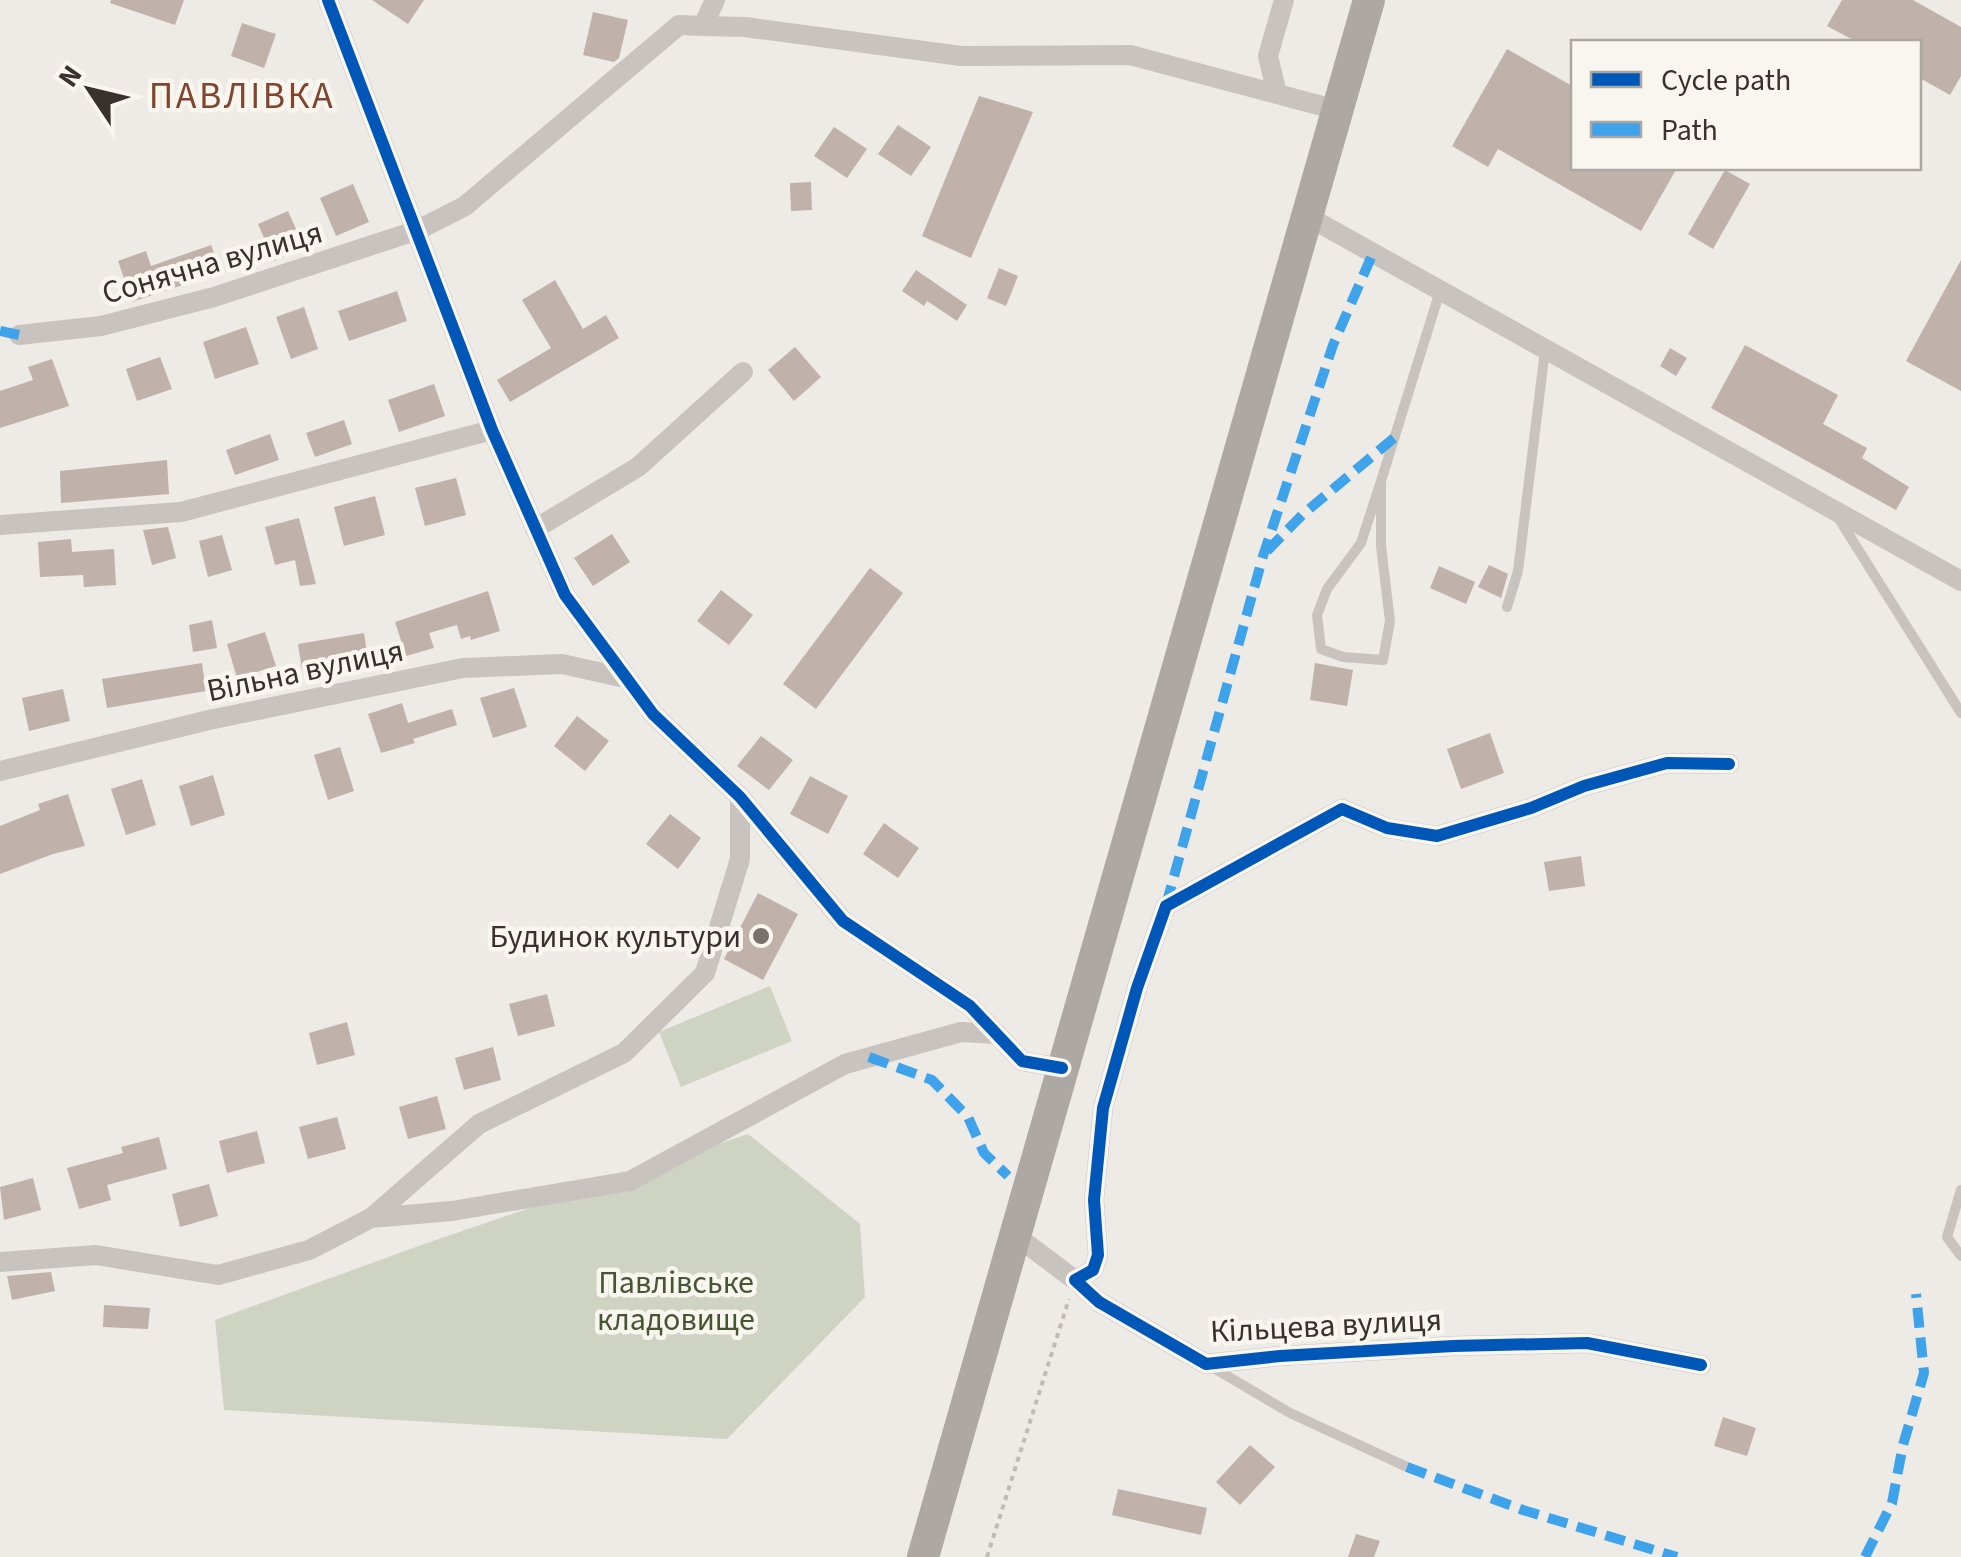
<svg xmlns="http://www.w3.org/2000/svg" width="1961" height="1557" viewBox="0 0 1961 1557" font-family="'Source Sans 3',sans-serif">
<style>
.green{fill:#cfd3c1}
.building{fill:#c0b1aa}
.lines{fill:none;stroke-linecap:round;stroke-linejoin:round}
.path{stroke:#c0bbb7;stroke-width:4;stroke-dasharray:5 5;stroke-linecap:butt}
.service{stroke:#c8c3be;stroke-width:10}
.minor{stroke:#c8c3be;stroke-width:20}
.primary{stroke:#ada8a3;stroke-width:32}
.quiet{stroke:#3fa3eb;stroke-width:10;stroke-dasharray:20 10;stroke-linecap:butt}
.cycleway-casing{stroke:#f9f5ef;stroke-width:19}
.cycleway{stroke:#0057b8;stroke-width:12}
.poi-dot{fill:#78726d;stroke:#f9f5ef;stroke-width:4}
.labels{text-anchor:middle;stroke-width:9;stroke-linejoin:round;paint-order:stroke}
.street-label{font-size:32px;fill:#39312c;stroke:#f9f5ef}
.poi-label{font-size:32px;fill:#39312c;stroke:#f9f5ef;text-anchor:end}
.park-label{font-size:32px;fill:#465532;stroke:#f9f5ef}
.quarter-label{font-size:38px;letter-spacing:2.5px;fill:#80452c;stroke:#f9f5ef}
</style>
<rect width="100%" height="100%" fill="#eeeae6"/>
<path class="green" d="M770 986 792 1041 681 1087 659 1032Z
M748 1134 860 1224 865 1297 727 1439 224 1410 215 1320 427 1243Z"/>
<path class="building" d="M111 0H184L175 25 110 3Z
M372 0H424L408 24Z
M1842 0H1913L1961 27V76L1950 95 1918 77V42H1857L1827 26Z
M593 12 628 20 619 58 614 62 583 55Z
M242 23 276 34 264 68 231 56Z
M1507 49 1574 87V168H1677L1641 231 1498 149 1488 167 1452 146Z
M979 96 1033 112 971 258 922 236Z
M898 125 931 147 911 176 878 154Z
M834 127 867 149 847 178 814 156Z
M1725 170 1750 184 1713 249 1688 234Z
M811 182 812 210 791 211 790 183Z
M353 184 369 222 336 236 320 198Z
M288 211 304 247 274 261 258 224Z
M211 245 221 272 132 302 118 261 146 251 151 266Z
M1961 260V391L1906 361Z
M999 268 1018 276 1006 306 987 298Z
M916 270 967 305 957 321 927 301 924 306 902 291Z
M555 280 583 329 606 315 619 338 510 402 497 380 551 348 522 300Z
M397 291 407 321 349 341 338 311Z
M304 307 318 349 291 359 276 317Z
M246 327 259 364 215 379 203 342Z
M1745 345 1838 395 1823 424 1867 448 1862 458 1909 487 1896 510 1711 408Z
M795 347 821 377 794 401 768 370Z
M1670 348 1687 358 1676 376 1660 366Z
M160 357 172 389 137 401 126 369Z
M52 359 69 406 0 428V391L33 380 28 367Z
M434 384 445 416 399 432 388 400Z
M344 420 352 444 315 457 306 433Z
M270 434 279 460 235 475 226 450Z
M167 460 169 494 61 503 60 471Z
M456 478 466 515 425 526 415 488Z
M375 496 385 535 344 546 334 507Z
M299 518 316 584 300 586 295 560 275 565 265 527Z
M168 527 176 558 152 565 143 530Z
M612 534 630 562 593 586 574 558Z
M222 535 232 570 208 577 199 541Z
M71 539 72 552 114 549 116 585 84 587 83 575 40 577 38 542Z
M1489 565 1508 574 1501 598 1478 587Z
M1439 566 1475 582 1466 604 1430 588Z
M870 568 903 593 816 709 783 684Z
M721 590 753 615 729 645 697 621Z
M488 591 500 631 471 640 470 636 461 639 457 625 429 633 434 648 406 656 395 622Z
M212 620 217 648 193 652 189 625Z
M265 632 276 666 237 678 227 644Z
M364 633 368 659 302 670 298 644Z
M202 663 206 691 107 708 102 679Z
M1315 663 1353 670 1347 706 1310 700Z
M514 688 527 727 493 738 480 698Z
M63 689 70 721 29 731 22 698Z
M402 703 408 723 452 709 457 725 413 739 415 743 381 753 368 714Z
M577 716 609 741 585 771 554 746Z
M1490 733 1504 773 1461 789 1447 749Z
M761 736 793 760 769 790 737 766Z
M340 747 354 791 328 800 314 755Z
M213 775 225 815 191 826 179 786Z
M810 776 848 796 828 834 790 814Z
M142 779 156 825 126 835 111 789Z
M68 794 85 846 53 854 0 874V826L40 810 38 804Z
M670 814 701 838 678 869 646 844Z
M884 823 919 848 898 878 863 854Z
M1581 856 1585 886 1549 891 1544 862Z
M758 893 798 914 763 980 724 959Z
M547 994 555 1026 518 1036 509 1004Z
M347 1022 355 1055 317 1065 309 1033Z
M493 1047 501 1080 464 1090 455 1058Z
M437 1096 446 1129 408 1139 399 1107Z
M337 1117 346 1149 308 1159 299 1127Z
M257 1131 265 1163 227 1173 219 1141Z
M159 1137 167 1169 107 1185 111 1200 79 1209 67 1168 123 1153 121 1147Z
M33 1178 41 1210 4 1220 0 1187Z
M209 1184 218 1216 180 1227 172 1194Z
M51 1272 55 1291 12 1300 7 1276Z
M104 1305 150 1308 148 1329 103 1327Z
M1723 1417 1756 1428 1747 1456 1714 1446Z
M1250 1445 1275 1467 1240 1505 1216 1482Z
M1118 1489 1207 1508 1201 1535 1112 1515Z
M1356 1534 1380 1541 1374 1557H1348Z"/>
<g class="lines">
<path class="path" d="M987 1557 1069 1299"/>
<path class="service" d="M1381 481 1361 543 1327 589 1317 615 1321 649 1343 657 1383 660 1390 621 1381 546V481L1440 291
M1839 519 1961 713
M1507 607 1518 571 1545 350
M1961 1190 1947 1237 1961 1256
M1212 1367 1290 1413 1407 1467"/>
<path class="minor" d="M328 0 492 430 565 595 653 714 740 797 843 921 970 1006 1022 1061 1062 1068
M703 26 745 27 961 56 1130 55 1337 110
M1277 94 1268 56 1284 0
M1305 215 1961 581
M19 335 101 326 214 297 418 230 465 206 679 25 703 26 715 0
M0 525 181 512 492 430
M535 529 638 467 743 372
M0 771 209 720 463 668 562 664 625 678
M371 1218 452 1211 630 1181 845 1064 961 1032 997 1034
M1015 1235 1075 1280
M0 1262 96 1255 218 1275 309 1250 371 1218 479 1124 624 1053 705 973 740 859V797
M1701 1365 1587 1343 1453 1346 1280 1356 1206 1364 1099 1302 1075 1280 1093 1270 1098 1255 1094 1200 1103 1108 1137 988 1166 906 1342 809 1387 828 1437 836 1531 808 1584 786 1667 763 1729 764"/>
<path class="primary" d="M923 1557 1369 0"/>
<path class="quiet" d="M0 331 19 335
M1267 551 1302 515 1394 438
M1166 905 1263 556 1333 345 1373 253
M869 1057 932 1080 968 1117 984 1153 1008 1176
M1407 1467 1523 1510 1677 1557
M1865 1557 1892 1503 1903 1445 1924 1373 1916 1294"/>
<g class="cycleway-casing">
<path id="cycleway" d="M328 0 492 430 565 595 653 714 740 797 843 921 970 1006 1022 1061 1062 1068
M1701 1365 1587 1343 1453 1346 1280 1356 1206 1364 1099 1302 1075 1280 1093 1270 1098 1255 1094 1200 1103 1108 1137 988 1166 906 1342 809 1387 828 1437 836 1531 808 1584 786 1667 763 1729 764"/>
</g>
<use href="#cycleway" class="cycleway"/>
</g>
<circle class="poi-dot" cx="761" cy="936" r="10"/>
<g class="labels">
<g class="street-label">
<text transform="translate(212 262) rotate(-16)" y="11">Сонячна вулиця</text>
<text transform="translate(305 670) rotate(-12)" y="11">Вільна вулиця</text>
<text transform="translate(1326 1325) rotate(-3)" y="11">Кільцева вулиця</text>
</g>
<g class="poi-label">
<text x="741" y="947">Будинок культури</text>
</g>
<g class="park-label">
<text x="676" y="1293">Павлівське<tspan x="676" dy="37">кладовище</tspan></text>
</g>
<g class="quarter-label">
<text x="242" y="108">ПАВЛІВКА</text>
</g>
</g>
<rect x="1571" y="40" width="350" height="130" fill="#f9f5ef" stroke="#aca7a1" stroke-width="2.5"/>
<rect x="1591" y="72" width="50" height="15" fill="#0057b8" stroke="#aca7a1" stroke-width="2.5"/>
<text x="1661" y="90" font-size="30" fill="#39312c">Cycle path</text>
<rect x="1591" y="122" width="50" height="15" fill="#3fa3eb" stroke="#aca7a1" stroke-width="2.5"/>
<text x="1661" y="140" font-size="30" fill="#39312c">Path</text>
<g transform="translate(90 90) rotate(305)" stroke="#f9f5ef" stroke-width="8" paint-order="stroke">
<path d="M0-8L18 38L0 25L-18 38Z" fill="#39312c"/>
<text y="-15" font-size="28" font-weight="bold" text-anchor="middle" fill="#39312c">N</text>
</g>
</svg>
